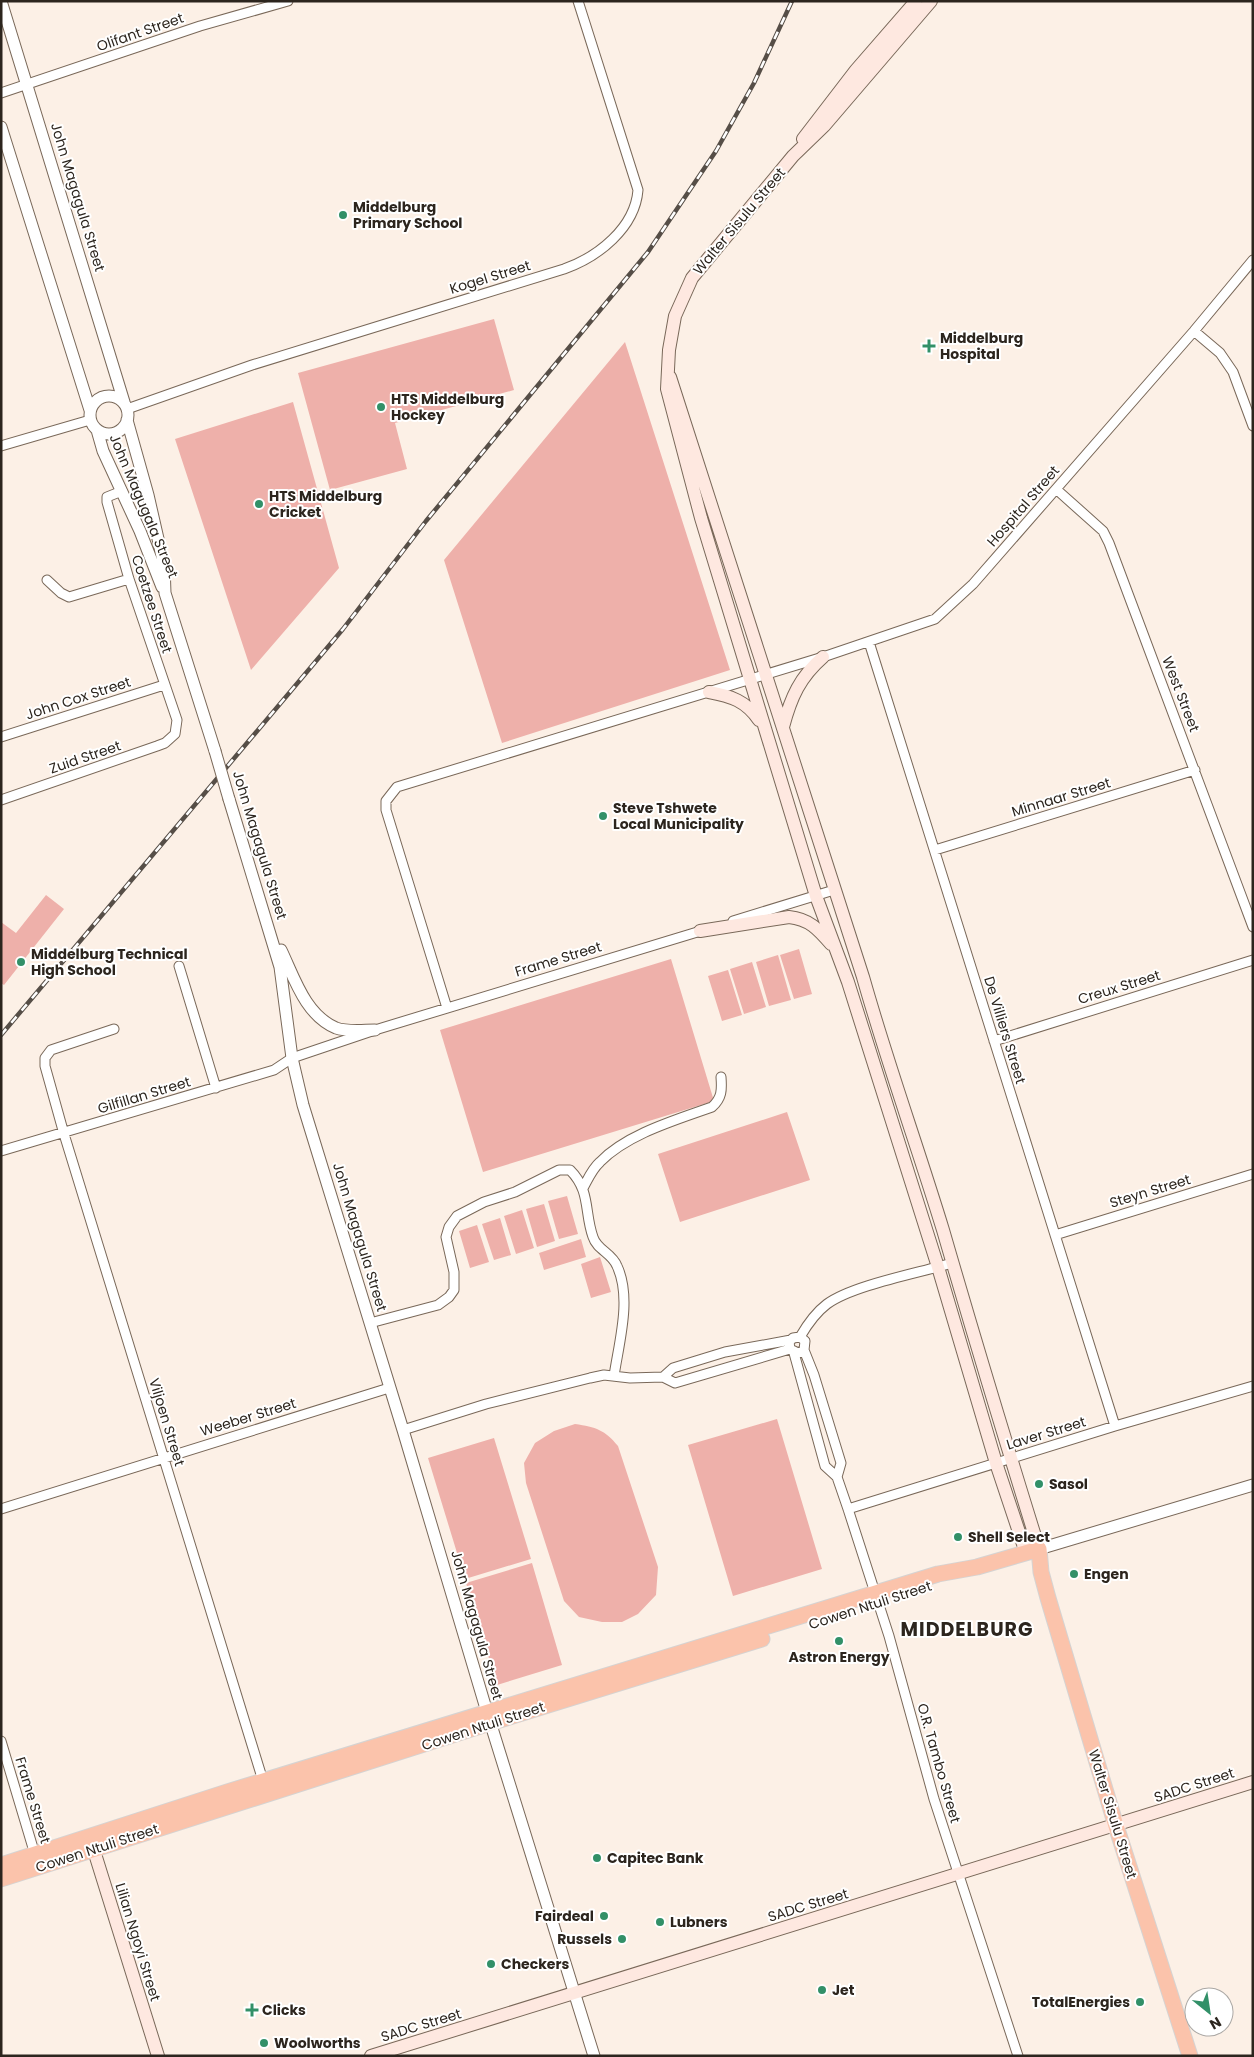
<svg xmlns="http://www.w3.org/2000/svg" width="1254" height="2057" viewBox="0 0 1254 2057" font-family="Poppins,sans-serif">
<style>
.green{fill:#eeb0aa}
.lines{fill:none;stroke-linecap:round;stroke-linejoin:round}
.minor-casing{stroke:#796859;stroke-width:11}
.tertiary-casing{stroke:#796859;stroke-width:13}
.secondary-casing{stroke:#796859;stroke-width:14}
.trunk-casing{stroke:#d5d3d2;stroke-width:17}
.minor{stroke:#fff;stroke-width:9}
.tertiary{stroke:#fff;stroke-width:11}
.secondary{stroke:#fee8e0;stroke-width:12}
.trunk{stroke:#fbc3ab;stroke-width:15}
.rail-casing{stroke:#564e47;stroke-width:4.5}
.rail{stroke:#fff;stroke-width:2.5;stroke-dasharray:8;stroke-linecap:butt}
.tertiary-bridge-casing{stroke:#796859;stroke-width:13;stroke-linecap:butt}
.tertiary-bridge{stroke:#fff;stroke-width:11}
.poi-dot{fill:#329068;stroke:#fff;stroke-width:2}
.labels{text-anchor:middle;stroke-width:4;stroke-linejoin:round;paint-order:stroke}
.street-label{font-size:14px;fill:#2c251e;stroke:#fff}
.poi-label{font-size:14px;font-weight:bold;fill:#2c251e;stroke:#fff;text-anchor:start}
.district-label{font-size:19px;font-weight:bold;letter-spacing:1px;fill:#2c251e;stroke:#fff}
</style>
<rect width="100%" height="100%" fill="#fcf0e6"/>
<path class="green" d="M494 319 514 390 395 423 407 469 330 490 298 373Z
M625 342 730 670 502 743 444 560Z
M293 402 339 568 251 670 175 439Z
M46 895 64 909 4 985 1 983V922L16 933Z
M799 949 812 994 794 999 780 955Z
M778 955 791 1000 769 1006 756 962Z
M671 959 714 1101 483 1172 440 1030Z
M752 962 766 1007 744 1014 730 969Z
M728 970 742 1015 722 1021 708 976Z
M787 1112 810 1180 680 1222 658 1154Z
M567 1196 578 1234 559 1239 548 1201Z
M544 1204 555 1241 537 1247 526 1209Z
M522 1210 534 1248 516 1254 504 1216Z
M500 1218 511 1255 494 1260 482 1224Z
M477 1225 489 1262 470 1268 459 1231Z
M581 1239 586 1257 544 1270 539 1253Z
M600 1257 611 1292 591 1298 581 1264Z
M777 1419 822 1569 733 1596 688 1445Z
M575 1424C596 1427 605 1430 618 1446L658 1567 656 1595 638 1614 622 1622H602L579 1617 564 1601 526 1483 524 1463 535 1443 554 1431Z
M494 1438 531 1559 465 1579 428 1458Z
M532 1563 562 1665 497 1685 466 1583Z"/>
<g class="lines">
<g class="minor-casing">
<path id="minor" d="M1 93 200 26 288 1
M1194 331 1220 353 1233 372 1253 426
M127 409 252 365 564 269C598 257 635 228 638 190L578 1
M1 446 90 420
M1056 489 1103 531 1109 543 1253 927
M47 580 61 593 69 597 129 579
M869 642 1115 1426
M1 737 164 685
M1 800 157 746 165 743 175 734 177 720 129 579 107 502V497L122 491
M935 850 1195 770
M733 921 834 890
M179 966 216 1088
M447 1008 386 810V801L397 787 823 657 935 619 973 584 1194 331 1253 260
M114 1029 51 1050 45 1058V1066L64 1134 264 1784
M994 1041 1253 960
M1 1151 274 1070 292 1058 375 1030 704 930
M583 1188C588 1179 592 1169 600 1162 627 1134 676 1120 712 1107 722 1098 722 1090 721 1077
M1055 1235 1253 1174
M370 1323 438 1305 449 1297 454 1290V1272L446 1237 449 1227 457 1216 484 1202 515 1192 559 1170H570C591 1191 584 1212 593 1237 597 1250 612 1253 617 1266 632 1298 619 1342 614 1376
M800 1337C807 1325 815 1313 827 1304 853 1285 919 1273 952 1263
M804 1350 814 1375 841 1463 837 1477
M794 1353 825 1466 837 1477 848 1509 889 1636 934 1799 1018 2056
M663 1377 675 1383 790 1349 798 1353 804 1350 805 1341 800 1337 793 1338 789 1342 790 1349
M403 1430 486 1404 590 1378 604 1375 630 1378 663 1377 673 1368 725 1352 791 1340
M1 1509 389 1388
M848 1509 1115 1426 1253 1386
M1 1741 36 1858"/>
</g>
<g class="tertiary-casing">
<path id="tertiary" d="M1 1 124 402
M1 127 90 410
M90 415a19 19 0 1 1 38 0a19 19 0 1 1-38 0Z
M127 420 148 495 164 565 165 593 215 751
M97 430 103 451 140 531 162 587
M229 799 280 967 292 1058 303 1105 403 1430 487 1712 594 2056
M281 950C294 977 305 1015 336 1028 347 1032 363 1030 375 1030
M1039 1549 1253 1485"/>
</g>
<g class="secondary-casing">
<path id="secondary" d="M931 1 824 126 793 156 692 278 675 316 669 350 667 389 701 518 816 896 848 982 938 1267 996 1463 1026 1553
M803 139 856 70 916 1
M670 377 863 977C887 1062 917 1145 943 1230 974 1337 1006 1443 1039 1549
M709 692C731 696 746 701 759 720
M783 727C791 697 800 677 823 657
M700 931 789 917C809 919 818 929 831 944
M91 1841 158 2056
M371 2056 1253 1782"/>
</g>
<g class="trunk-casing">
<path id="trunk" d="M1 1865 227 1792 938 1574 977 1567 1039 1549 1041 1572 1048 1598 1116 1826 1190 2056
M1 1879 490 1723 762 1639"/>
</g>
<use href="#minor" class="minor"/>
<use href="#tertiary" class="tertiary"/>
<use href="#secondary" class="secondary"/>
<use href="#trunk" class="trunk"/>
<g class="rail-casing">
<path id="rail" d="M1 1035 343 629 426 521 648 252 716 151 754 83 792 1"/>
</g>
<use href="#rail" class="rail"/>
<g class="tertiary-bridge-casing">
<path id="tertiary-bridge" d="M215 751 229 799"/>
</g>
<use href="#tertiary-bridge" class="tertiary-bridge"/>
</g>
<g class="poi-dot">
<circle cx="343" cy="215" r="5"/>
<path d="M926.5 338.5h5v5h5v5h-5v5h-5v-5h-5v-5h5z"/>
<circle cx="381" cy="407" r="5"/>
<circle cx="259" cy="504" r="5"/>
<circle cx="603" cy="816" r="5"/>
<circle cx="21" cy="962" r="5"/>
<circle cx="1039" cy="1484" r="5"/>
<circle cx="958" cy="1537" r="5"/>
<circle cx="1074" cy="1574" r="5"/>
<circle cx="839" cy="1641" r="5"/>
<circle cx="597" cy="1858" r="5"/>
<circle cx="604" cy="1916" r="5"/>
<circle cx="660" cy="1922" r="5"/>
<circle cx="622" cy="1939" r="5"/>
<circle cx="491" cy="1964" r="5"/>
<circle cx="822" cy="1990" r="5"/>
<circle cx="1140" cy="2002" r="5"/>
<path d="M249.5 2002.5h5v5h5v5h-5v5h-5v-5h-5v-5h5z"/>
<circle cx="264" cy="2043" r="5"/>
</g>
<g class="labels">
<g class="street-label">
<text transform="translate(140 32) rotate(-19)" y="5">Olifant Street</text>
<text transform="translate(78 197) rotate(73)" y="5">John Magagula Street</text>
<text transform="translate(739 221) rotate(-50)" y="5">Walter Sisulu Street</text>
<text transform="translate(490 277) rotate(-17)" y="5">Kogel Street</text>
<text transform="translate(144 506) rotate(67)" y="5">John Magugala Street</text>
<text transform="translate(1023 506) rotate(-49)" y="5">Hospital Street</text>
<text transform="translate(152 604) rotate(72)" y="5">Coetzee Street</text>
<text transform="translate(1181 694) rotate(69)" y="5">West Street</text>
<text transform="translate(78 698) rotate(-18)" y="5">John Cox Street</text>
<text transform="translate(85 757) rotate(-19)" y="5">Zuid Street</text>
<text transform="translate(1061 797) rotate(-17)" y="5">Minnaar Street</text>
<text transform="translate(260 845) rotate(73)" y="5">John Magagula Street</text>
<text transform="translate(558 959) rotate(-17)" y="5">Frame Street</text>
<text transform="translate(1119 987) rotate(-17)" y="5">Creux Street</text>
<text transform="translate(1005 1030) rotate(73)" y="5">De Villiers Street</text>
<text transform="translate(144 1095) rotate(-17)" y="5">Gilfillan Street</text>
<text transform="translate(1150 1191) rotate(-17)" y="5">Steyn Street</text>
<text transform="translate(360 1237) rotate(73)" y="5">John Magagula Street</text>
<text transform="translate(248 1417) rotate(-17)" y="5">Weeber Street</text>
<text transform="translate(167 1422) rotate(73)" y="5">Viljoen Street</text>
<text transform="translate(1046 1433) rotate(-17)" y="5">Laver Street</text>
<text transform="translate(870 1605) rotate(-18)" y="5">Cowen Ntuli Street</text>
<text transform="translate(477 1625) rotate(74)" y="5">John Magagula Street</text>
<text transform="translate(483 1726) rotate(-18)" y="5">Cowen Ntuli Street</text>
<text transform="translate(939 1763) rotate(74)" y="5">O.R. Tambo Street</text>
<text transform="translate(1194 1785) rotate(-18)" y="5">SADC Street</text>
<text transform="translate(33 1800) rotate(73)" y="5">Frame Street</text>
<text transform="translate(1113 1814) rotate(73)" y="5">Walter Sisulu Street</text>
<text transform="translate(97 1848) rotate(-18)" y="5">Cowen Ntuli Street</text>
<text transform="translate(808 1905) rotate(-17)" y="5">SADC Street</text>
<text transform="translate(138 1942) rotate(73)" y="5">Lilian Ngoyi Street</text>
<text transform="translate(421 2025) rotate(-17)" y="5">SADC Street</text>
</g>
<g class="poi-label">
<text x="353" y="212">Middelburg<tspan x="353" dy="16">Primary School</tspan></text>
<text x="940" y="343">Middelburg<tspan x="940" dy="16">Hospital</tspan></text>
<text x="391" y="404">HTS Middelburg<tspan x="391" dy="16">Hockey</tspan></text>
<text x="269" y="501">HTS Middelburg<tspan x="269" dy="16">Cricket</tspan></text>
<text x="613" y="813">Steve Tshwete<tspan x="613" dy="16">Local Municipality</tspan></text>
<text x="31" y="959">Middelburg Technical<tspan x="31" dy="16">High School</tspan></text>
<text x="1049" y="1489">Sasol</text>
<text x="968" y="1542">Shell Select</text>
<text x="1084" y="1579">Engen</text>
<text x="839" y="1662" text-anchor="middle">Astron Energy</text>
<text x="607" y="1863">Capitec Bank</text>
<text x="594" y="1921" text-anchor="end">Fairdeal</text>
<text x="670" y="1927">Lubners</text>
<text x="612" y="1944" text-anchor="end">Russels</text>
<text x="501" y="1969">Checkers</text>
<text x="832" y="1995">Jet</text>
<text x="1130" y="2007" text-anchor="end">TotalEnergies</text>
<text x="262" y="2015">Clicks</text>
<text x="274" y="2048">Woolworths</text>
</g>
<g class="district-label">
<text x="967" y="1636">MIDDELBURG</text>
</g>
</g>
<rect width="1254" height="2057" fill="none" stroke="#2c251e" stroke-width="5"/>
<g transform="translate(1209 2012) rotate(150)"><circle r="24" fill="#ffffff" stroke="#aba8a5"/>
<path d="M0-4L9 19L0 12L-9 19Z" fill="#329068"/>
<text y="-8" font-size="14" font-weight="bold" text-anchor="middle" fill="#2c251e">N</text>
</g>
</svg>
